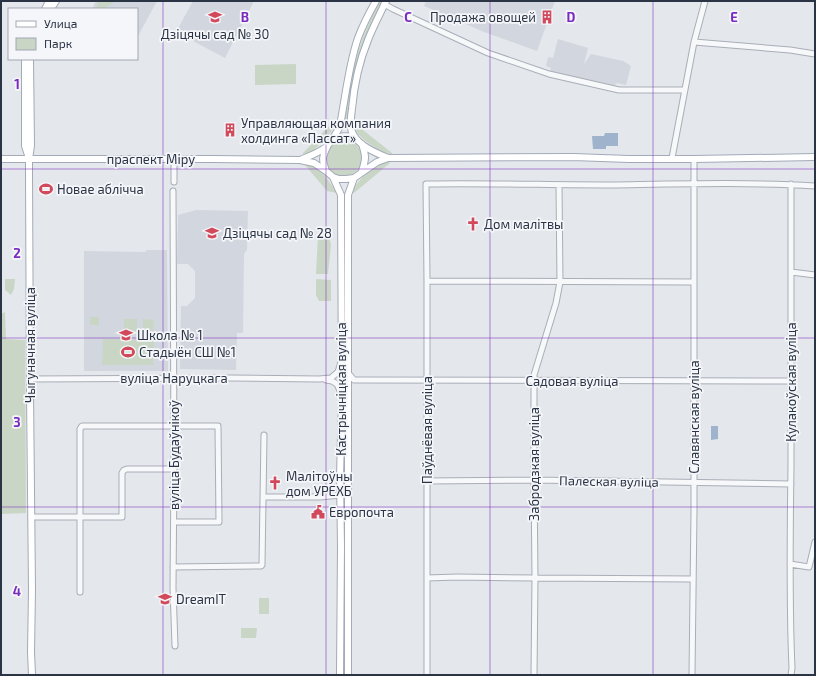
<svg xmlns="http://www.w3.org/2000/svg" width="816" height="676" viewBox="0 0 816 676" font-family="'Exo 2',sans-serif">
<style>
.built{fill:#d2d6de}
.green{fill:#c9d6c5}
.water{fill:#9fb4cc}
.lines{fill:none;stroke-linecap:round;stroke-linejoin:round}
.minor-casing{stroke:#a9aeb7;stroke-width:7}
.major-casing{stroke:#a3abb8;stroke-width:8}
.minor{stroke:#f7f8fa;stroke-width:5}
.major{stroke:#fff;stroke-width:6}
.grid{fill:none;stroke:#7b2cbf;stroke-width:1;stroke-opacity:0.55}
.labels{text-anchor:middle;stroke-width:3.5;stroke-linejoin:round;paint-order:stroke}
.poi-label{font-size:13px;fill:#2b3445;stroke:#f4f6f9;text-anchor:start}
.street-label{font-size:13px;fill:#2b3445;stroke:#f4f6f9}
.grid-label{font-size:13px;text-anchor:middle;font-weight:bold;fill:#7b2cbf;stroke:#f4f6f9;stroke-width:3.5;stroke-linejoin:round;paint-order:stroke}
</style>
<rect width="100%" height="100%" fill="#e4e7ec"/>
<path class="built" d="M96 1H157L137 38V9H92Z
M193 1H254L225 58 176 32Z
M426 1H555L537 51 484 32 424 6Z
M558 39 588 48 584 64 591 54 623 61 631 66 626 85 617 83 614 86 550 71 551 68 546 66 548 57 553 58Z
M196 210 248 211 247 250 244 254 243 333H237L236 370 180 369 181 306H187L195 298V271L188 264H177L178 215Z
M147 250H167L168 371H84V251L145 252Z"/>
<path class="green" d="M99 1H115L113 3 104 9H95Z
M380 1H383L368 33 353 85 347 119H345C347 106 348 92 351 79 356 52 367 25 380 1Z
M296 64V84L255 85V65Z
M331 124 336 125 324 141 309 154H303V153Z
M354 126H358L392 153V155C378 150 372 147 361 137 358 133 355 131 354 126Z
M326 158a18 18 0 1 1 36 0a18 18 0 1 1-36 0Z
M389 162 390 163 354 193H351C359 179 373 164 389 162Z
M305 165C321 165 329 182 337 193L327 191Z
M318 236H329L331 245 328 274H316Z
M5 279H15L14 289 11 295 5 290Z
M316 279 331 280V301H319L316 295Z
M5 312 6 339 25 340 26 513 1 514V314Z
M90 317H99V325H90Z
M124 319H137V331H124Z
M143 319 154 320 153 331H143Z
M103 339H154L153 365H102Z
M259 598H269V614H259Z
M241 628H257L256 638H241Z"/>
<path class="water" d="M605 133H618V146H606V149H593L592 136H604Z
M711 426H718V439L711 440Z"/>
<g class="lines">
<g class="minor-casing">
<path id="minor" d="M384 4 393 9 488 53 549 74 619 90H684
M694 42 790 50 815 54
M672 158 694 42 705 1
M174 182V159
M173 191 174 469 173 588 175 646
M791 272 815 275
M427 281 694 282
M348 373 354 380H358L790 381
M30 379 230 378 319 379 331 378 338 372 341 362
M326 380 332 381 337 384 341 393
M426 481 534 480 791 484
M264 497H320L341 495
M31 517H122V473L124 470 127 469H174
M790 564 809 567 815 542
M173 567 261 566 262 565 264 435
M427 578 457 577 535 578 693 579
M80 592V429L82 426H218L219 522H174
M427 675V281L426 184C488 183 549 185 611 185 679 184 747 182 815 186
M534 675 535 578 534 480V375L556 303 560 282 559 185
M692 675 694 511V159
M791 675 792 668C789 601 790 533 791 466 791 372 791 278 791 184"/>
</g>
<g class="major-casing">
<path id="major" d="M386 1C380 14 373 27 368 40 359 62 354 86 352 109 351 117 349 127 353 134 359 146 376 153 388 158L573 157 629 159H694L815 157
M45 9 49 1
M51 9 56 1
M25 59V146L28 155
M30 59 31 146 29 159V172L30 391 32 590 31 652 32 675
M332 140 339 128 341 120C346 93 349 64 358 38 363 25 369 13 376 1
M1 159H213L300 160 314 163 326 171 333 177 339 179H346L354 178 377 162 388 158
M300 160C309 156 319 153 326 147 329 145 330 141 333 140 340 135 348 136 355 137
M326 171C322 160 322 157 327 147
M362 171C366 159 366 156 362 144
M333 177 341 195 342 398 340 477 341 546 340 675
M348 675V195L354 178"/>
</g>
<use href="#minor" class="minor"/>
<use href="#major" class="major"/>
</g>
<path class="grid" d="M163 1V675M326 1V675M490 1V675M653 1V675M1 169H815M1 338H815M1 507H815"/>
<defs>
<g id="school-bare" transform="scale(1.08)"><path d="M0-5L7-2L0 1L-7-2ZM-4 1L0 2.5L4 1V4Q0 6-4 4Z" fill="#d1495b" stroke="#f4f6f9" stroke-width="2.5" paint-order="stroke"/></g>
<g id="building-bare" transform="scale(1.08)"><path d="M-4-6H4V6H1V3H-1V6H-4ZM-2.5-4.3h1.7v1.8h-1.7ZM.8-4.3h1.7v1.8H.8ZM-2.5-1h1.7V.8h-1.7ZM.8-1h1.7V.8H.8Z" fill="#d1495b" stroke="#f4f6f9" stroke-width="2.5" paint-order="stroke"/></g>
<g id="stadium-bare" transform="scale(1.08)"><path d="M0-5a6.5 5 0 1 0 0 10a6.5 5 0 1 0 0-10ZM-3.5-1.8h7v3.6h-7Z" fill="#d1495b" stroke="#f4f6f9" stroke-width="2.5" paint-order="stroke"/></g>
<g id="church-bare" transform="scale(1.08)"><path d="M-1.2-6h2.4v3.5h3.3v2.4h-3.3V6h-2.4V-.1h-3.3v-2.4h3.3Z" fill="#d1495b" stroke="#f4f6f9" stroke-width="2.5" paint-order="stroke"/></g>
<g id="civic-bare" transform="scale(1.08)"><path d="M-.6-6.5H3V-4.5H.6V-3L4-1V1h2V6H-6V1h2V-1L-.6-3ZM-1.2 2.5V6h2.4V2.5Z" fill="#d1495b" stroke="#f4f6f9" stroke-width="2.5" paint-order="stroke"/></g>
</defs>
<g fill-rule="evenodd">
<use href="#school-bare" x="215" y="17"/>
<use href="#building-bare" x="547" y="17"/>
<use href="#building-bare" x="230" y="130"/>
<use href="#stadium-bare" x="46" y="189"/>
<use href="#church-bare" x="473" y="224"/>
<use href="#school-bare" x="212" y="233"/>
<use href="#school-bare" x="126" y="335"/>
<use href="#stadium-bare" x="128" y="352"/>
<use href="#church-bare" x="275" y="483"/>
<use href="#civic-bare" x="318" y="512"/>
<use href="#school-bare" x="165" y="599"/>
</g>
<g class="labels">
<g class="poi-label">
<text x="536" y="22" text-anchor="end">Продажа овощей</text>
<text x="215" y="39" text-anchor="middle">Дзіцячы сад № 30</text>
<text x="241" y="128">Управляющая компания<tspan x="241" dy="15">холдинга «Пассат»</tspan></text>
<text x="57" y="194">Новае аблічча</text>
<text x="484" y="229">Дом малітвы</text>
<text x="223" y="238">Дзіцячы сад № 28</text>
<text x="137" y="340">Школа № 1</text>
<text x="139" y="357">Стадыён СШ №1</text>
<text x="286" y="481">Малітоўны<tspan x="286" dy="15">дом УРЕХБ</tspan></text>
<text x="329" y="517">Европочта</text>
<text x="176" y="604">DreamIT</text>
</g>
<g class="street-label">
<text x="151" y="164">праспект Міру</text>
<text transform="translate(30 345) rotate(-90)" y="5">Чыгуначная вуліца</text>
<text x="174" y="383">вуліца Наруцкага</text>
<text x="572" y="386">Садовая вуліца</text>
<text transform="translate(791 382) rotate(-90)" y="5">Кулакоўская вуліца</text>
<text transform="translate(341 389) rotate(-90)" y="5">Кастрычніцкая вуліца</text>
<text transform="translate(694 417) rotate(-90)" y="5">Славянская вуліца</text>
<text transform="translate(427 430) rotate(-90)" y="5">Паўднёвая вуліца</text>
<text transform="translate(174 455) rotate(-90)" y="5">вуліца Будаўнікоў</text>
<text transform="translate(534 464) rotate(-90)" y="5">Забродзкая вуліца</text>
<text transform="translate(609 481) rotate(1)" y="5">Палеская вуліца</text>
</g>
</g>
<g class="grid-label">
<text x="245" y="22">B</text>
<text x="408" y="22">C</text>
<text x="571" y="22">D</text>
<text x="734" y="22">E</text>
<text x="17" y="89">1</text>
<text x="17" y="258">2</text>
<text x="17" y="427">3</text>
<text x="17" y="596">4</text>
</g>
<rect width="816" height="676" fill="none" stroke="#2b3445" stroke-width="4"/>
<rect x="8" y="8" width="130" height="52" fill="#f4f6f9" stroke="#a4a8b1"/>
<rect x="16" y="21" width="20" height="6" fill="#ffffff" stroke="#a4a8b1"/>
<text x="44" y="28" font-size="12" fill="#2b3445">Улица</text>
<rect x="16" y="38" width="20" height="12" fill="#c9d6c5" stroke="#a4a8b1"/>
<text x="44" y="48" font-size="12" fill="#2b3445">Парк</text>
</svg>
